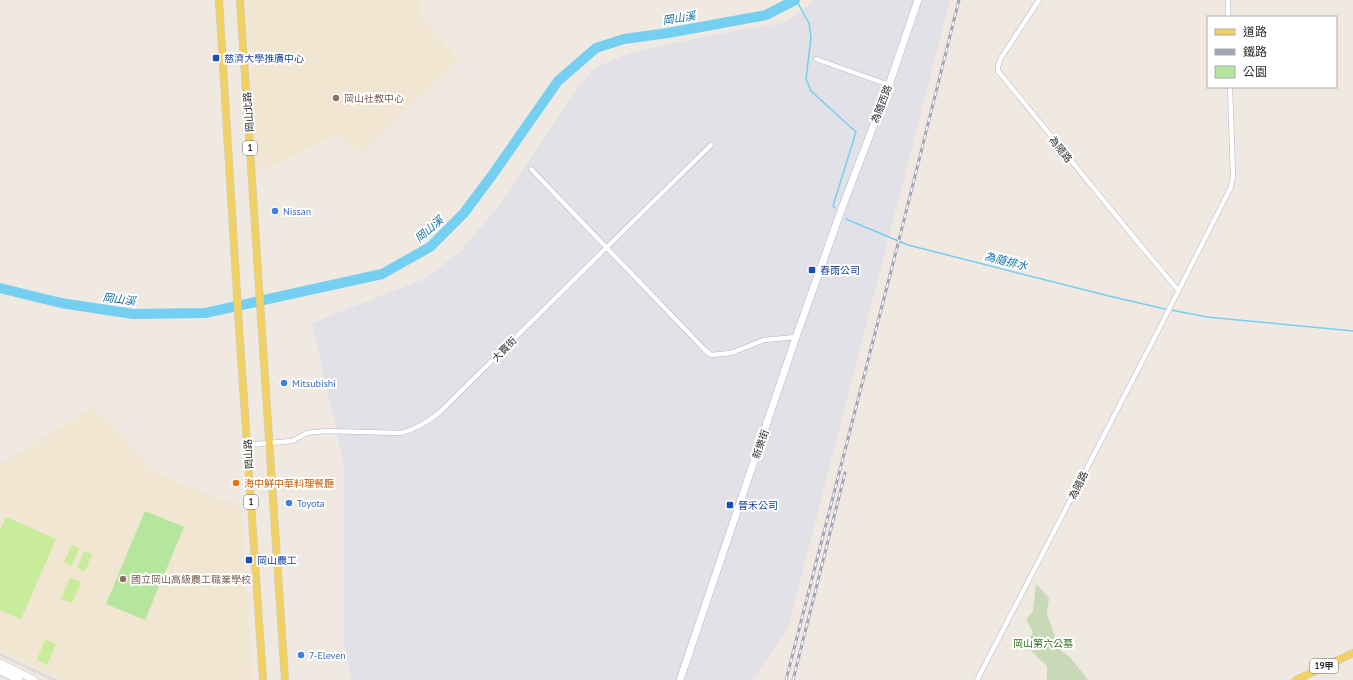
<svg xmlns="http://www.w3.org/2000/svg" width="1353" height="680" viewBox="0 0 1353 680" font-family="'PT Sans','Noto Sans TC',sans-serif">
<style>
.industrial{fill:#e3e1e8}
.education{fill:#f0e6d1}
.green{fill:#b6e59e}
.cemetery{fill:#c8d9b8}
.pitch{fill:#c9ec9a}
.plaza{fill:#dfdcd8}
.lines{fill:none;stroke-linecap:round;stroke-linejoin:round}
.stream{stroke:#75cff0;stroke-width:1.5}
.river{stroke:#75cff0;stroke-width:10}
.street-casing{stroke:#b4b7c1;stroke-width:5.5}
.secondary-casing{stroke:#b4b7c1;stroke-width:8}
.primary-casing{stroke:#c9c9c9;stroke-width:8}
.street{stroke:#fff;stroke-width:4.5}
.secondary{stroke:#fff;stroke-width:7}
.primary{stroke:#f2d163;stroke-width:7}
.rail-casing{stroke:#a3a6b8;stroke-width:3}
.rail{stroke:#fff;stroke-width:1.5;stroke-dasharray:4.5;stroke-linecap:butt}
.transit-dot{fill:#1a4fb4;stroke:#fff;stroke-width:1.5}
.education-dot{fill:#8d6e63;stroke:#fff;stroke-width:1.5}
.shop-dot{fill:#3f7fe0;stroke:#fff;stroke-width:1.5}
.food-dot{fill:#e8710a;stroke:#fff;stroke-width:1.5}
.labels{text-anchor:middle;stroke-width:4;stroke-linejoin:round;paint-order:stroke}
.shield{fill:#fff;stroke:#6d6d6d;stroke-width:1}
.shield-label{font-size:9px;font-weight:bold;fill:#2e2e2e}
.transit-label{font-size:10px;fill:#164399;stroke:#fff;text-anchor:start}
.education-label{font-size:10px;fill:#785e54;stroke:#fff;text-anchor:start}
.street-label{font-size:10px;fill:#2e2e2e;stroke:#fff}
.shop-label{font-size:10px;fill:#366cbe;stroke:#fff;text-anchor:start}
.food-label{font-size:10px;fill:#c56008;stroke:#fff;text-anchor:start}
.park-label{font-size:10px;fill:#2c6e1b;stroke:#fff}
.water-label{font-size:11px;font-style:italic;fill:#0d6fa3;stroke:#fff}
</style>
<rect width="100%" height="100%" fill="#efe9e1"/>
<path class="industrial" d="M815 0H950L788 628 752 680H351L344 643V465L312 323 424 279 460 252 505 198 572 95 594 68 630 53 702 37 787 22Z"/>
<path class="education" d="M246 0H420V15L459 60 361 154 338 135 269 167 255 168Z
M92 408 104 417 155 473 241 507 254 680H63L0 651V464Z"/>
<path class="green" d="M145 511 184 527 145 620 106 604Z"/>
<path class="cemetery" d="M1036 584 1049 598 1047 614 1059 649 1071 658 1088 680H1047V666L1026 646 1033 632 1026 620 1033 611Z"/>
<path class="pitch" d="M6 517 56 539 21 619 0 610V530Z
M72 545 79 548 72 566 64 562Z
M84 551 92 554 85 572 77 568Z
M70 578 81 582 72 603 61 599Z
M45 639 56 644 47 665 37 660Z"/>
<path class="plaza" d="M0 653 58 680H51L0 656Z"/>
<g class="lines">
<path class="stream" d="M796 0 809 23 811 37 806 79 811 91 856 132 833 206 835 208
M846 219 908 245 1109 296 1165 309
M1171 310 1207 317 1353 331"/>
<path class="river" d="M0 288 61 303 133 314 205 313 382 274 430 247 464 213 493 174 558 81 596 48 624 39 668 33 766 15 795 0"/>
<g class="street-casing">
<path id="street" d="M1039 0 1001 58 998 66V71L1136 240 1178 290
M1228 0V17
M816 59 889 85
M531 169 704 349 711 355 731 353 764 340 796 337
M247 445 292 441 307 433 325 431 401 433C416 429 428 422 440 412L606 248 711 145
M977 680 1158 331 1231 187 1233 175 1230 87"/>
</g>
<g class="secondary-casing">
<path id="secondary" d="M0 663 34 680
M0 671 19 680
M680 680 796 337 842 208 889 85 918 0"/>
</g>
<g class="primary-casing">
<path id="primary" d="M219 0 239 327 263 680
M240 0 285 680
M1296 680 1353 653"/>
</g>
<use href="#street" class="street"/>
<use href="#secondary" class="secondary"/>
<use href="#primary" class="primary"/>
<g class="rail-casing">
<path id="rail" d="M786 680 901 232 959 0
M793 680 845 473"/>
</g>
<use href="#rail" class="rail"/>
</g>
<g class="transit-dot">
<rect x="212" y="54" width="8" height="8" rx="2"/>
<rect x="808" y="266" width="8" height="8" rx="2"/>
<rect x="726" y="501" width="8" height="8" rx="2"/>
<rect x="245" y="556" width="8" height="8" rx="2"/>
</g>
<g class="education-dot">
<circle cx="336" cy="98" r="4"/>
<circle cx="123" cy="579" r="4"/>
</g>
<g class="shop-dot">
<circle cx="275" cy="211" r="4"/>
<circle cx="284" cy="383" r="4"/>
<circle cx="289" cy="503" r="4"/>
<circle cx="301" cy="655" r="4"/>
</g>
<circle class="food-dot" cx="236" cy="483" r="4"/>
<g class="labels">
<g class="shield">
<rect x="243" y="141" width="14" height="14" rx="3"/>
<rect x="244" y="495" width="14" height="14" rx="3"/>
<rect x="1310" y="659" width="28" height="14" rx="3"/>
</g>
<g class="shield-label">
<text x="250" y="151">1</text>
<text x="251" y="505">1</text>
<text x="1324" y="669">19甲</text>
</g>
<g class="transit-label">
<text x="224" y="62">慈濟大學推廣中心</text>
<text x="820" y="274">春雨公司</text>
<text x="738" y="509">晉禾公司</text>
<text x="257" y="564">岡山農工</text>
</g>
<g class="education-label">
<text x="344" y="102">岡山社教中心</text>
<text x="131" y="583">國立岡山高級農工職業學校</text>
</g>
<g class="street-label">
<text transform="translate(881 104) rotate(-69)" y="4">為隨西路</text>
<text transform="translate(248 112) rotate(-94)" y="4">岡山北路</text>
<text transform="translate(1061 149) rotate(51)" y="4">為隨路</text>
<text transform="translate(504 349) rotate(-45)" y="4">大寶街</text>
<text transform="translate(760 444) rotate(-71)" y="4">新樂街</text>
<text transform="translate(248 454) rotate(-94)" y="4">岡山路</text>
<text transform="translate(1078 485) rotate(-63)" y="4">為隨路</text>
</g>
<g class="shop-label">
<text x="283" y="215">Nissan</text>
<text x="292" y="387">Mitsubishi</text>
<text x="297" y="507">Toyota</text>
<text x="309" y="659">7-Eleven</text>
</g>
<g class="food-label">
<text x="244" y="487">海中鮮中華料理餐廳</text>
</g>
<g class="park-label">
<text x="1043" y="647">岡山第六公墓</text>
</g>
<g class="water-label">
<text transform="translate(679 18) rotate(-9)" y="4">岡山溪</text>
<text transform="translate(429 229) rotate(-41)" y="4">岡山溪</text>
<text transform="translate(1006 261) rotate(14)" y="4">為隨排水</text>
<text transform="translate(119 299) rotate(7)" y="4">岡山溪</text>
</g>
</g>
<rect x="1207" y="16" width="130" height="72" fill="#ffffff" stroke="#ababab"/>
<rect x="1215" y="29" width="20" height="6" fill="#f2d163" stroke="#ababab"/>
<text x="1243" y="36" font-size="12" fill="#2e2e2e">道路</text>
<rect x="1215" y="49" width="20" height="6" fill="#a3a6b8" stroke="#ababab"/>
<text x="1243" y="56" font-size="12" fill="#2e2e2e">鐵路</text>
<rect x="1215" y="66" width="20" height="12" fill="#b6e59e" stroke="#ababab"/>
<text x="1243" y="76" font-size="12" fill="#2e2e2e">公園</text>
</svg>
